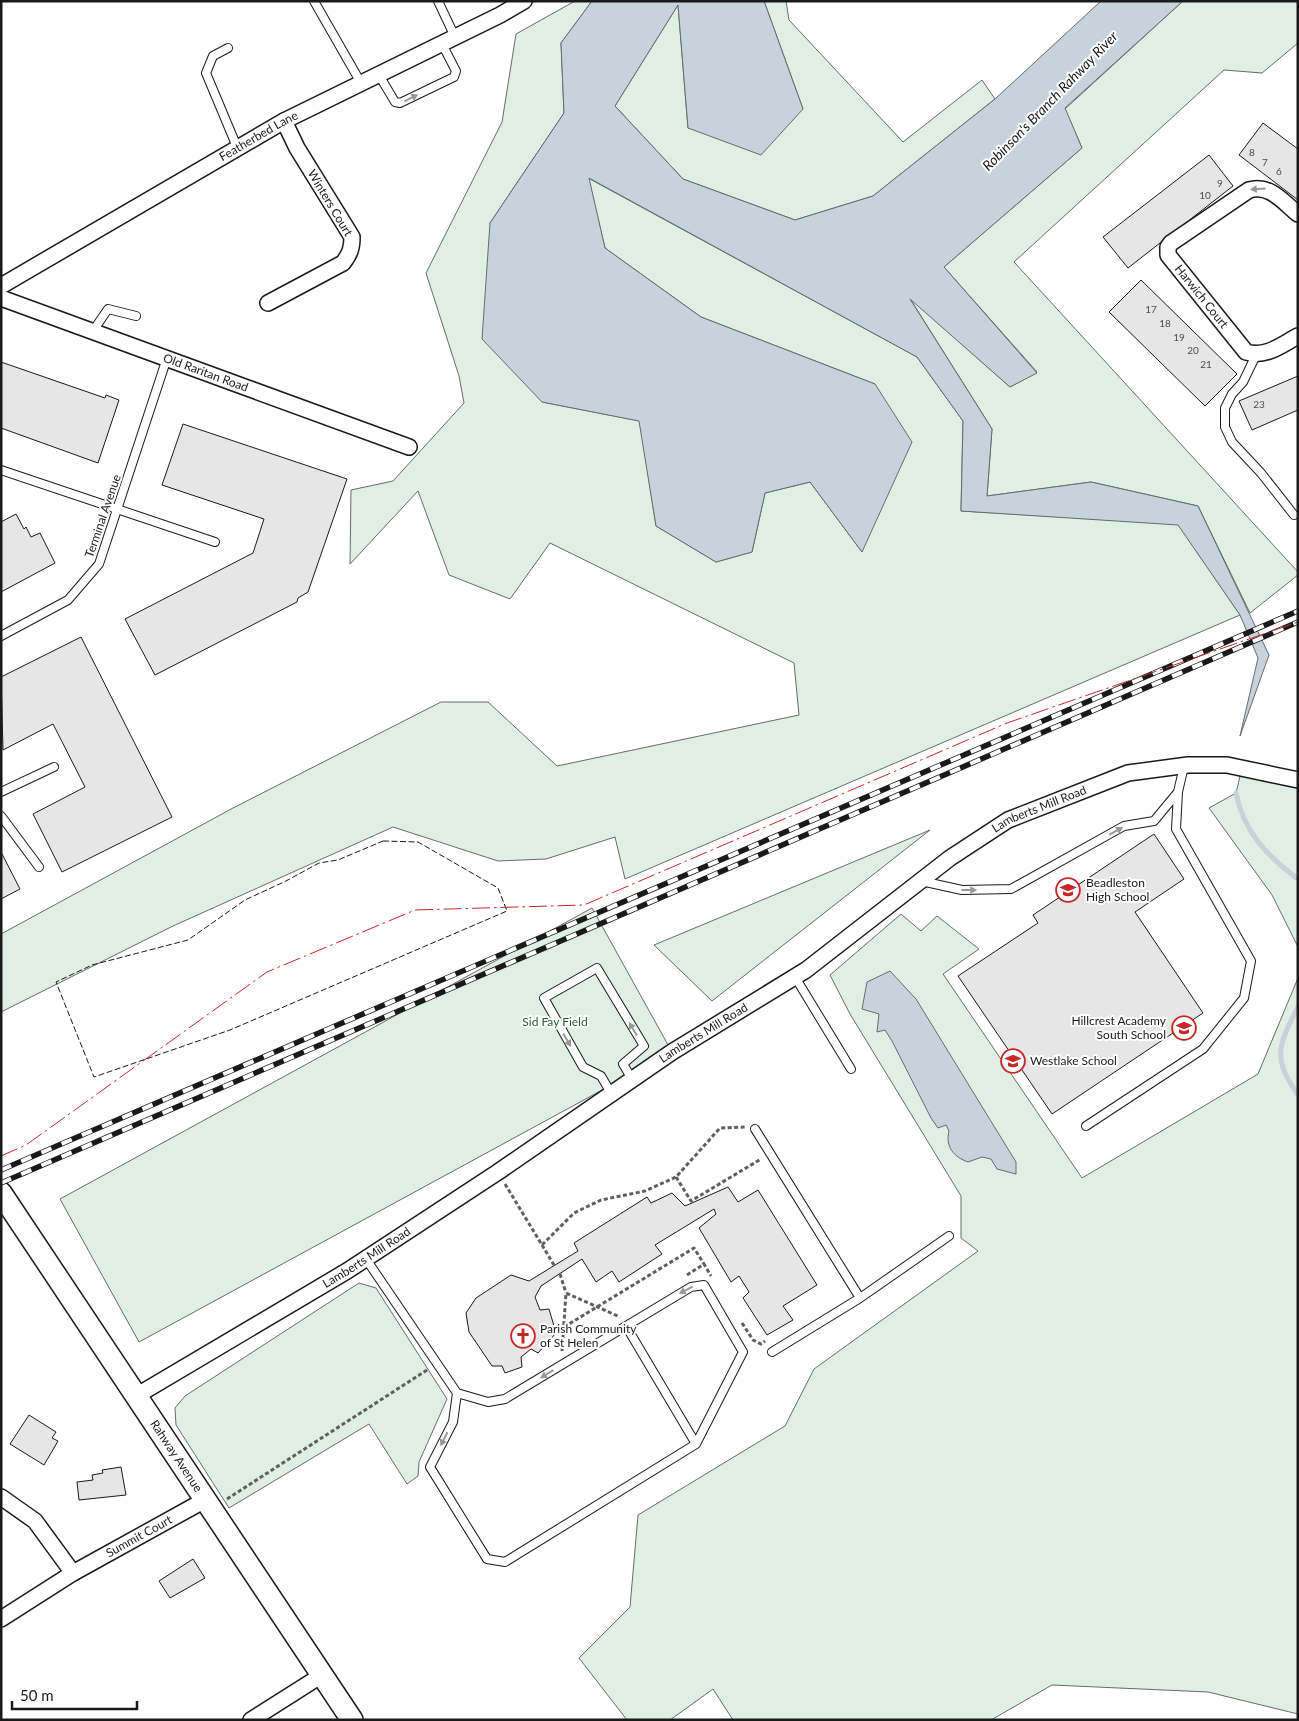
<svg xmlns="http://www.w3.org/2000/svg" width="1299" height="1721" viewBox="0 0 1299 1721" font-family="Lato,sans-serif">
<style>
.green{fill:#e0efe3;stroke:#6a6a6a}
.water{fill:#c6d2dc;stroke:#6a6a6a}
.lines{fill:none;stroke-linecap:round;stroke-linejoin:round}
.stream{stroke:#c6d2dc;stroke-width:5}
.building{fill:#e6e6e6;stroke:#1a1a1a}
.lane-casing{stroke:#1a1a1a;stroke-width:10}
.street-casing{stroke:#1a1a1a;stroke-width:18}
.secondary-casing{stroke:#1a1a1a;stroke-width:24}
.path{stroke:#5f5f5f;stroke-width:3;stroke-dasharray:4 2.5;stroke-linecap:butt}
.lane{stroke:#fff;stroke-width:8}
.street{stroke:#fff;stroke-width:15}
.secondary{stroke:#fff;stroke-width:21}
.rail-casing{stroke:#1a1a1a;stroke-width:5.5}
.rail{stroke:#fff;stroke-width:4;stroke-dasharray:11;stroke-linecap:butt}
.fence{stroke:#1a1a1a;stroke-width:1;stroke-dasharray:6 2.5;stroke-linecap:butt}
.power{stroke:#c62828;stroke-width:1;stroke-dasharray:18 4 2.5 4;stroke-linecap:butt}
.oneway{fill:#989898}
.labels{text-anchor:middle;stroke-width:4;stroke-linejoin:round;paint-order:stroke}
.number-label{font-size:10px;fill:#4d4d4d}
.street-label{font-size:12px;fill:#1a1a1a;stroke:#fff}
.poi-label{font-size:12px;fill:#1a1a1a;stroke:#fff;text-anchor:start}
.park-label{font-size:12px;fill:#2b5a34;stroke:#fff}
.water-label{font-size:14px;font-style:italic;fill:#1a1a1a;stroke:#fff}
</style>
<rect width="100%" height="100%" fill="#fff"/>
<path class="green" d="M575 1H592L561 43 564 113 490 223 542 402 640 421 656 526 716 562 752 552 765 493 810 482 862 552 875 384 701 317 605 248 588 178 917 357 963 421 961 511 1178 524 1240 615 625 879 615 837 546 859 498 861 393 827 173 926 1 1012V934L233 808 441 702H488L557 766 799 715 794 663 550 543 510 599 449 575 418 491 350 564 351 490 393 481 464 403 459 376 426 273 502 122 516 34Z
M764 1H786L789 20 903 142 982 80 995 99 873 196 795 220 683 179 615 106 678 5 688 128 803 109Z
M1183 1H1298V43L1262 73 1224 70 1014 262 1298 572V575L1250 613 1198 506 1091 482 987 496 992 429 909 297 1010 387 1037 372 944 267 1082 148 1065 109Z
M1242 768 1298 780V947L1272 895 1209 808 1236 793Z
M930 830 712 1001 654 945Z
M592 908 672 1052 139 1342 60 1199Z
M901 914 921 931 937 916 979 949 943 974 1082 1178 1258 1074 1298 978V1714L1208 1692 1052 1685 991 1720H733L713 1689 670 1720H627L579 1658 630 1607 638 1515 785 1426 814 1369 978 1251 961 1238V1196L850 1014 830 975Z
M359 1283 376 1288 447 1399 419 1462 418 1476 407 1484 369 1424 229 1508 176 1425 175 1408 185 1396Z"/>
<path class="water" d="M592 1H764L803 109 761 155 688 128 678 5 615 106 683 179 795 220 873 196 995 99 1101 1H1183L1065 108 1082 148 944 267 1037 373 1010 387 910 299 992 429 987 496 1091 482 1198 506 1269 655 1240 736 1258 658 1240 615 1178 525 961 511 963 421 917 357 589 178 605 248 701 317 875 384 912 442 862 552 810 482 765 493 752 552 716 562 656 526 639 421 542 402 482 339 490 223 564 113 561 43Z
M890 971 916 999 1016 1162V1174L997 1169 991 1159 982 1157 968 1162C954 1157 945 1147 949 1131L946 1125 938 1128 931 1118 892 1041 885 1030 877 1032 879 1014 862 1009 867 982Z"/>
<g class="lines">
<path class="stream" d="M1236 793C1244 832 1266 855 1298 879
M1298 1007C1278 1046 1272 1058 1298 1095"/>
</g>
<path class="building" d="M1263 123 1298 149V200L1239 155Z
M1209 155 1233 186 1128 268 1103 237Z
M1141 280 1237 374 1205 406 1109 312Z
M1 362 105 398 106 395 119 400 98 463 1 428Z
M1298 376V410L1252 430 1239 401Z
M183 424 347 479 308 592 298 598 297 602 155 675 125 619 253 553 264 519 162 485Z
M16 514 24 529 26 527 31 537 40 533 55 563 1 592V522Z
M81 637 172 817 62 872 33 814 85 787 53 724 3 750 1 677Z
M1154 834 1184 879 1135 912 1203 1013 1052 1114 958 976 1038 923 1033 915Z
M1 852 20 889 1 899Z
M728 1187 738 1202 758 1190 817 1285 783 1306 793 1320 767 1335 743 1298 749 1292 739 1276 731 1282 699 1228 716 1214 714 1209 655 1245 662 1254 619 1282 612 1271 596 1282 582 1259 541 1286 535 1297 540 1310 549 1309 556 1333 538 1353 531 1349 521 1357 522 1367 505 1373 502 1366H492L469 1332 466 1313 476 1298 511 1275 529 1281 578 1251 574 1243 647 1197 651 1203 672 1193 685 1206Z
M29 1415 56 1432 52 1438 58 1441 44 1465 10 1444Z
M121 1467 126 1495 79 1500 77 1482 93 1480 92 1475 103 1473 102 1470Z
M193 1559 205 1578 170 1598 159 1581Z"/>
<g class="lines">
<g class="lane-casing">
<path id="lane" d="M314 1 361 83
M438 1 455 37
M228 48 213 56 206 73 237 147
M379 75 395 102 400 103 454 77 456 71 442 44
M93 331 108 309 136 316
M1256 355 1243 382 1232 394 1225 408V427L1232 442 1261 473 1294 515
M1 470 215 542
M1 636 68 600 99 564 167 358
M1 792 54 767
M1 816 39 867
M921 881 962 890 1011 889 1124 826 1154 821 1178 792 1184 766
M795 977 851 1069
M611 1093 601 1076 583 1067 544 998 597 968 644 1046 623 1064 632 1079
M1086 1126 1203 1049 1244 998 1251 961 1176 829 1178 792
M755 1129 860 1298 772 1352
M366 1259 457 1393 488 1402 505 1399 691 1287 704 1285 743 1352 696 1444 505 1562 487 1559 430 1467 453 1422 457 1393
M860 1298 949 1236
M626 1326 696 1444"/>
</g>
<g class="street-casing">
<g id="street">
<path id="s1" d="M1298 214C1282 201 1270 184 1249 190L1171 243 1168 247V255L1246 352C1266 358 1281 345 1298 336"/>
<path id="s2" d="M1 286 284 121 500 15 524 1"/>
<path id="s3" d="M1 298 409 447"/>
<path d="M268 303 343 263C350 254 352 248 352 237L297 148 284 121"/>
<path id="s4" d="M136 1396 347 1271 498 1172 672 1052 806 970 950 858 1008 820 1128 773 1188 765H1227L1298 780"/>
<path d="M1 1497 35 1521 73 1573"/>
<path id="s5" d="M1 1619 73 1573 205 1500"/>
<path d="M251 1720 322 1675"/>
</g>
</g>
<g class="secondary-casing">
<g id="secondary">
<path id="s6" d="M1 1193 352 1720"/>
</g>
</g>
<path class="path" d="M676 1177 691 1201 761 1159
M505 1184 542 1245 574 1213 601 1200 645 1191 676 1177 720 1128 745 1127
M542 1245 554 1265
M560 1274 566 1293
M687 1275 704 1264 711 1276
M742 1323 753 1340 761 1344 765 1341
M564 1327 694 1248 704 1264
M562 1351 566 1293 620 1317
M227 1499 427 1370"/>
<use href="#lane" class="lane"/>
<use href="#street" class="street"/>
<use href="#secondary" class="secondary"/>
<g class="rail-casing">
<path id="rail" d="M1 1170 1298 611
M1 1183 1298 622"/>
</g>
<use href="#rail" class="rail"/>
<path class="fence" d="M383 841 418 842 498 888 507 911 230 1030 94 1077 56 982 92 965 188 940 245 900 286 881 319 863 338 860Z"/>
<path class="power" d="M1 1156 26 1145 267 972 415 910 584 905 1007 723 1298 622"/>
</g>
<defs><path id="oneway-solid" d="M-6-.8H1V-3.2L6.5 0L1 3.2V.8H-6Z" transform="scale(1.25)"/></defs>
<g class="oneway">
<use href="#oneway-solid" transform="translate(411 98) rotate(-26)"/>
<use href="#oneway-solid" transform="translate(1258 189) rotate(176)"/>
<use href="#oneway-solid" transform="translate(1116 831) rotate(-29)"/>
<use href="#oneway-solid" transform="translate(969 890)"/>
<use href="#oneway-solid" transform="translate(633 1029) rotate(-121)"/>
<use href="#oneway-solid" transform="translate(567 1040) rotate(60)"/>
<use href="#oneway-solid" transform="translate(686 1290) rotate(153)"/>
<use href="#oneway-solid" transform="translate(547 1374) rotate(149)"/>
<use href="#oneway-solid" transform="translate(444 1439) rotate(117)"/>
</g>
<defs>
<g id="school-ring" transform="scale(1.25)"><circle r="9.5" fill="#fff" stroke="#c62828" stroke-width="1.5"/><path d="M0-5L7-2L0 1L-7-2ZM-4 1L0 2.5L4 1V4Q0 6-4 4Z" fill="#c62828"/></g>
<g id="church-ring" transform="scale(1.25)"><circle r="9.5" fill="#fff" stroke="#c62828" stroke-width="1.5"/><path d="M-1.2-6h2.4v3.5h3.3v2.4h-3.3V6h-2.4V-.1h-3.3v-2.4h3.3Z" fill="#c62828"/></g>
</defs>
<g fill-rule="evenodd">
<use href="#school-ring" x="1068" y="890"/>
<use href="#school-ring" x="1184" y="1028"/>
<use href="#school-ring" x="1013" y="1061"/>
<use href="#church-ring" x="523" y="1336"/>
</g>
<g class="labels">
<g class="number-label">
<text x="1252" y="156">8</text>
<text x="1265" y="166">7</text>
<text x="1279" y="175">6</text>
<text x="1220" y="187">9</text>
<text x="1205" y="199">10</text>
<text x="1151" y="313">17</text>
<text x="1165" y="327">18</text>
<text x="1179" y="341">19</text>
<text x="1193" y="354">20</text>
<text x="1206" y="368">21</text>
<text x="1259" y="408">23</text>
</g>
<g class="street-label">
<text dy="4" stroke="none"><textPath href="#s2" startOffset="298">Featherbed Lane</textPath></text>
<text transform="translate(330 203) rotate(59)" y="4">Winters Court</text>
<text dy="4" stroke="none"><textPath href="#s1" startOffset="218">Harwich Court</textPath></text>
<text dy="4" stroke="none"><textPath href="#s3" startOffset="218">Old Raritan Road</textPath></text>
<text transform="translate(103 516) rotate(-71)" y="4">Terminal Avenue</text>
<text dy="4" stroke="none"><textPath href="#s4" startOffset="1079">Lamberts Mill Road</textPath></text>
<text dy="4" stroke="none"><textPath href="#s4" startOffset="674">Lamberts Mill Road</textPath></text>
<text dy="4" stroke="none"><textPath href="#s4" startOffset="269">Lamberts Mill Road</textPath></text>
<text dy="4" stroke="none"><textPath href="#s6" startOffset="316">Rahway Avenue</textPath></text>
<text dy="4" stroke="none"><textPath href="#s5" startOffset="161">Summit Court</textPath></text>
</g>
<g class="poi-label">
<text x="1086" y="887">Beadleston<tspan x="1086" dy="14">High School</tspan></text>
<text x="1166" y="1025" text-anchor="end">Hillcrest Academy<tspan x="1166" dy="14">South School</tspan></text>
<text x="1030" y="1065">Westlake School</text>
<text x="540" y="1333">Parish Community<tspan x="540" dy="14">of St Helen</tspan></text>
</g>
<g class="park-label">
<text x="555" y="1026">Sid Fay Field</text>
</g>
<g class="water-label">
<text transform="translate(1050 101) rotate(-46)" y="5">Robinson's Branch Rahway River</text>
</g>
</g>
<rect width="1299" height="1721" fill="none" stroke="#1a1a1a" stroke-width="5"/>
<path d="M12 1701v8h125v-8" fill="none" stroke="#1a1a1a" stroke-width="2.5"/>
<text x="20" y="1701" font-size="15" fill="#1a1a1a" stroke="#ffffff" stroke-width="4" paint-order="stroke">50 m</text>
</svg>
